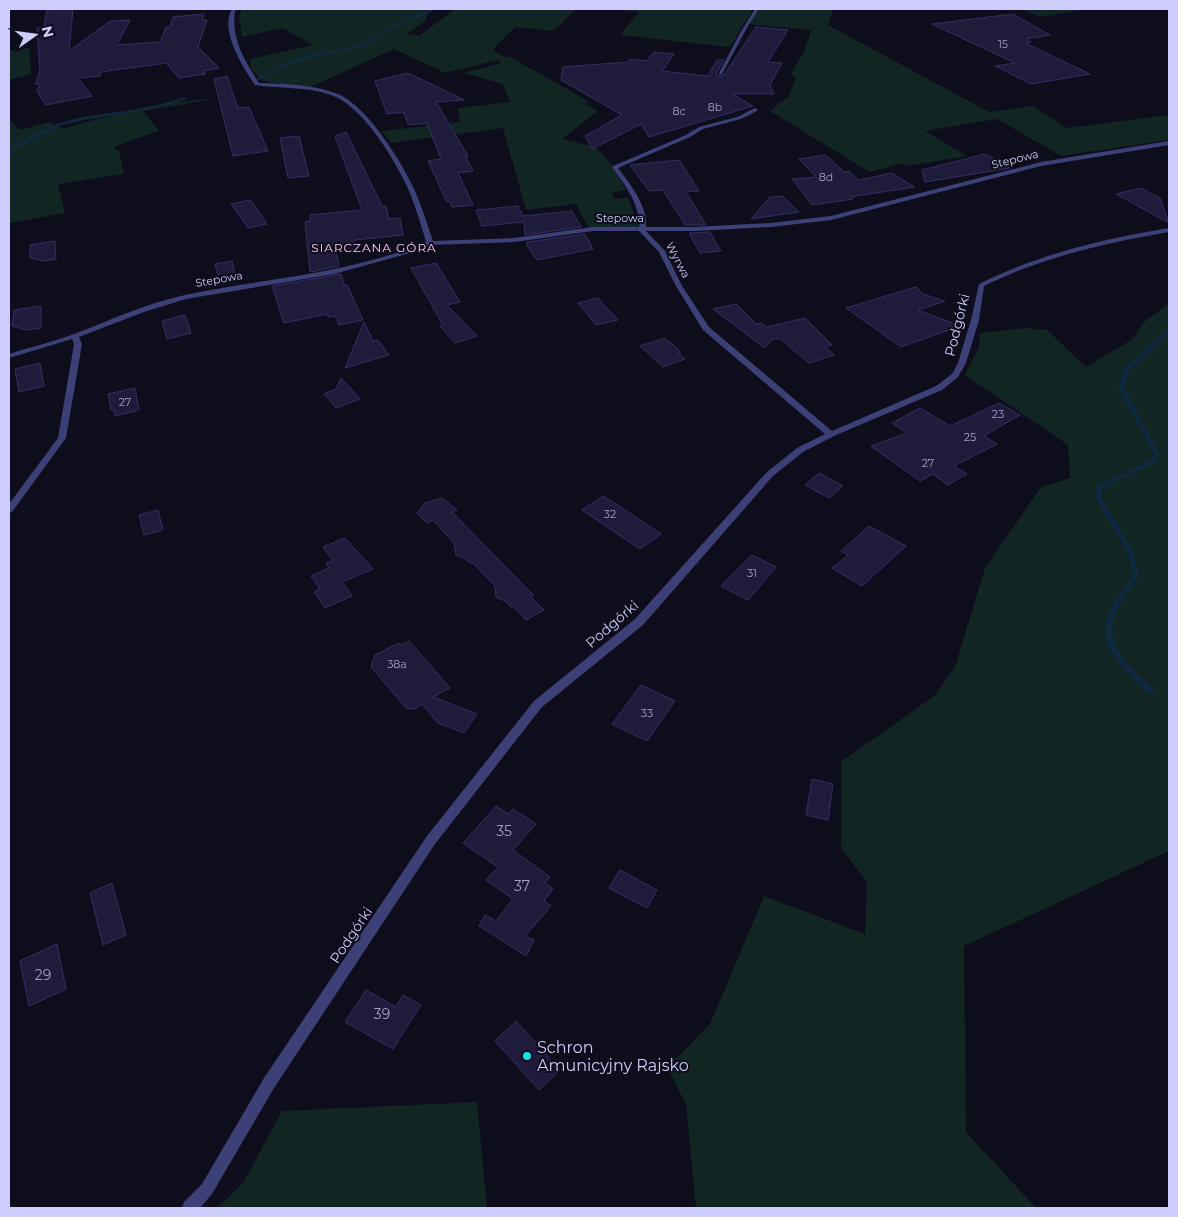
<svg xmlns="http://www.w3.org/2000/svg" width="1178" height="1217" viewBox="0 0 1178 1217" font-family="Montserrat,sans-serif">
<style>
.green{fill:#112522}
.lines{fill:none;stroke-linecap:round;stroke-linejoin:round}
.stream{fill:#112940;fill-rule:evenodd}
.building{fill:#1e1b3b;stroke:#342f65}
.street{fill:#3c4076;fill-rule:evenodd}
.poi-dot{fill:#14dede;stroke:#0e0d1c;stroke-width:2}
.labels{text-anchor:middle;stroke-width:4;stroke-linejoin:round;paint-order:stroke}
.number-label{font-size:11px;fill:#a1a0ca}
.far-street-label{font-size:11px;fill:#cdccfa;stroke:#0e0d1c}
.far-neighbourhood-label{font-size:12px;letter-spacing:1px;fill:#fbceef;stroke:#0e0d1c}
.street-label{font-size:14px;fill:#cdccfa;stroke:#0e0d1c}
.near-number-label{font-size:14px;fill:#a1a0ca}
.near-poi-label{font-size:16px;fill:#cdccfa;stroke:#0e0d1c;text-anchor:start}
</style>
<rect width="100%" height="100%" fill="#0e0d1c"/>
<path class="green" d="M242 9H437L428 12 425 21 407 34 419 36 455 9H576L554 31 515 27 493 49 501 56 510 57 590 102 585 104 598 111 562 139 595 147 611 164 626 190 611 193 615 199 628 197 639 227H588L576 204 526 210 503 128 391 143 382 131 460 122 458 108 510 102 503 84 463 73 501 63 498 60 445 73 394 49 308 88 263 81 251 69 250 59 313 45 283 28 242 37 239 16Z
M608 9H753L730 47 620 35 639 12Z
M760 9H833L828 25 989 112 1032 106 1067 128 1169 115V140L1061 156 997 119 925 131 967 156 908 166 902 163 870 172 770 111 789 96 796 76 790 75 805 50 811 30 747 24Z
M1021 9H1084L1041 17Z
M29 48 31 74 9 80V51Z
M215 99 143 111 159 131 114 147 119 152 124 174 58 184 65 213 9 223V119L20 130 49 122 63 129C116 113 159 101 215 99Z
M1169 303V851L964 946 966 1132 1036 1208H696L686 1104 667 1068 710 1024 764 896 865 934 867 883 841 847V762L934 696 955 667 985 568 1041 487 1070 478 1068 445 965 375 979 347 980 333 1025 328 1047 330 1086 367 1131 340 1144 322Z
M477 1102 487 1208H217L243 1183 282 1111Z"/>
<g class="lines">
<path class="stream" d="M432 9H436L394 28 362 47 308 58 277 70 259 80 256 79 275 68 306 56 360 45 392 26Z
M185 97H186V99L156 108 83 120 62 125 39 136 9 153V150C25 140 41 129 60 123 86 115 113 113 140 109 156 106 170 102 185 97Z
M1169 328V333L1129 372 1124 387 1160 455 1154 463 1102 488 1101 497 1133 551 1139 576C1131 589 1120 601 1115 616 1103 646 1135 671 1154 690L1155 692 1154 694H1148C1129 675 1096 647 1108 616 1114 601 1124 589 1133 576L1127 551 1095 497 1097 486 1150 461 1154 455 1118 387 1124 370 1167 329Z"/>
</g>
<path class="building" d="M73 9 69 51 110 21 130 20 117 45 160 42 166 27H170L173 17 204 14 202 20H207L198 47 219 68 203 71 206 74 179 78 166 63 101 72 100 76 78 78 92 96 46 105 37 91 40 84H35L40 72 37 28 44 27 47 10Z
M1013 14 1050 35 1026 39 1031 42 1025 43 1090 74 1031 84 995 66 1015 63 932 24Z
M756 27 788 30 768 62 782 63 770 85 774 94H732L753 106 649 137 641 124 592 149 585 136 622 115 561 80 563 67 628 62 630 59 646 61 654 52 674 54 662 71 708 76 717 60H724L716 74 718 77 724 75Z
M408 73 464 100 436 102 468 156H465L473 171 458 173 473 205 452 207 449 201 447 202 428 161 441 159 427 123 409 125 403 112 387 114 375 81Z
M227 76 238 108 249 107 268 151 233 156 214 79Z
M346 132 382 206H386L389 219 400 218 403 235 355 240 356 248 336 251 339 266 310 272 305 222 310 221V215L362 210 335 136Z
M299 136 309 176 288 178 280 138Z
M985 154 1010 168 925 182 922 170Z
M826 155 844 172 849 171 859 180 892 173 914 187 850 197 853 199 812 205 792 179 816 177 799 159Z
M679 160 699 191 686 192 706 225H685L663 190 649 191 630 165Z
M1141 188 1160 198 1169 223 1116 194Z
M782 196 799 212 751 219 770 197Z
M250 200 252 202 267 224 248 228 231 204Z
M518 206 523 216 572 211 581 227 525 235 524 222 482 226 476 210Z
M710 232 721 251 700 253 689 233Z
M585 234 593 249 537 260 527 246V242Z
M55 241 56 259 43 261 30 258V245Z
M232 261 236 281 220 283 215 264Z
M436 263 460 302 447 305 477 336 455 343 440 326 443 325 411 268Z
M341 274 344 285H347L363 320 339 325 335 316 328 317V314L284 323 272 286Z
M916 287 923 294 945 301 918 310 960 326 901 347 846 308Z
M598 298 604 305 618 320 596 325 578 303Z
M736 304 756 324 761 323 767 327 805 318 832 345 825 347 834 355 809 363 779 338 772 340 765 348 713 309Z
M41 306V328L26 330 12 326 14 310Z
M185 315 191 333 167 339 162 321Z
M364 322 373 341 378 340 389 355 345 368Z
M665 338 681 352 678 353 685 359 663 367 640 346Z
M40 363 44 386 19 392 15 369Z
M341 378 360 399 336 408 324 394 336 389Z
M135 388 139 410 115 416 114 410H111L108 394Z
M999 403 1020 415 984 436 997 444 954 466 967 474 948 485 933 474 920 481 871 446 907 433 892 423 920 408 950 426Z
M819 473 843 486 829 498 805 485Z
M603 496 616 504 661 534 640 549 582 510Z
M442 498 457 510 452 512 533 595 531 597 544 610 526 620 513 606 511 607 505 601 496 597 495 586 472 562 470 563 464 558 456 555 454 543 433 520 427 523 417 513 425 503Z
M158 510 163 530 144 535 139 515Z
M869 526 906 546 862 586 832 568 848 555 841 551Z
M345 538 373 569 342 582 352 596 325 608 314 592 320 589 311 576 329 568 326 563 333 561 323 547Z
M752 555 776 567 748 600 721 586Z
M409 641 450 688 433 697 477 714 464 733 438 723 422 704 414 709 406 708 371 667 375 655 399 643 402 645Z
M641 685 675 701 647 741 612 724Z
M812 779 833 784 828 820 806 815Z
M496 806 508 814 513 809 536 824 513 850 550 877 545 883 553 889 544 901 551 906 525 936 534 940 526 956 479 926 485 915 496 921 513 899 486 880 498 867 463 843Z
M620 870 657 890 647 908 609 888Z
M112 883 126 935 103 945 90 893Z
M57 944 66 989 29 1006 20 961Z
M366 990 396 1007 403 995 421 1005 393 1049 345 1022Z
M516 1021 560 1070 539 1090 495 1041Z"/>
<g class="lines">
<path class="street" d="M232 9H238L235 11C231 38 244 60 259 83 285 84 313 84 338 94 367 106 402 162 415 191 422 207 427 224 433 241L514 238 593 227H639C641 205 624 184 612 167L613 166 686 135 699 127 737 117 755 108 757 109V111L741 119 703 129 690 137 618 168C630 184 648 206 646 227H695L771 223 831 216 1041 162 1169 141V145L1041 166 831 220 771 227 695 231H646L665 251 682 286 709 327 832 431 936 386 952 374 958 363 971 320 979 284C1039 254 1103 239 1169 228V232C1105 243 1043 257 984 286L979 320 966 363 958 377 942 390 834 436 803 452 773 476 643 625 542 707 435 844 274 1088 212 1194 200 1208H182L184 1202 202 1184 264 1078 427 836 534 701 635 619 767 472 797 448 825 434 703 330 676 286 659 252 639 231H593L514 242 431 245 410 253 334 274 186 299 144 312 79 337 82 344 66 438 12 512 9 513V504L58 438 74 344 72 339 9 358V354C30 347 53 342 74 334 111 320 147 303 185 295 266 278 349 274 426 242 421 225 416 208 409 191 396 161 363 106 331 95 307 86 280 89 255 85 243 67 219 30 232 9Z
M755 9H759L749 24 722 74 718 75 740 33Z"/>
</g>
<circle class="poi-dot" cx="527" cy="1056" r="5"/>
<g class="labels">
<g class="number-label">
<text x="1003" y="48">15</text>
<text x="715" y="111">8b</text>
<text x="679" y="115">8c</text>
<text x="826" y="181">8d</text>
<text x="125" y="406">27</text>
<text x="998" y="418">23</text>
<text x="970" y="441">25</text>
<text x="928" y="467">27</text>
<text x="610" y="518">32</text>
<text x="752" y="577">31</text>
<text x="397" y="668">38a</text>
<text x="647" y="717">33</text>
</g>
<g class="far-street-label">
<text transform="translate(1015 159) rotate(-14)" y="4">Stepowa</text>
<text x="620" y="222">Stepowa</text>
<text transform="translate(678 260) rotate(62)" y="4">Wyrwa</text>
<text transform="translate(219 279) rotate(-10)" y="4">Stepowa</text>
</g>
<g class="far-neighbourhood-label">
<text x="374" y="252">SIARCZANA GÓRA</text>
</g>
<g class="street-label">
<text transform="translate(957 325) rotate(-76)" y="5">Podgórki</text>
<text transform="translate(612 624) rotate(-41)" y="5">Podgórki</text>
<text transform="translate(351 935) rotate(-56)" y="5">Podgórki</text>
</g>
<g class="near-number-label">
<text x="504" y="836">35</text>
<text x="522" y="891">37</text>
<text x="43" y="980">29</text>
<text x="382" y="1019">39</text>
</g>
<g class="near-poi-label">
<text x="537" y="1053">Schron<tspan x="537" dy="18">Amunicyjny Rajsko</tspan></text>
</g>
</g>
<rect width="1178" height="1217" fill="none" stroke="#cdccfa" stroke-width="20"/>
<g transform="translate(35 35) rotate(76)" stroke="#0e0d1c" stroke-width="4" paint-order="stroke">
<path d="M0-4L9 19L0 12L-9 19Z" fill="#cdccfa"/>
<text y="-8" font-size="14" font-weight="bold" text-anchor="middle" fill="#cdccfa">N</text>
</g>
</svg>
